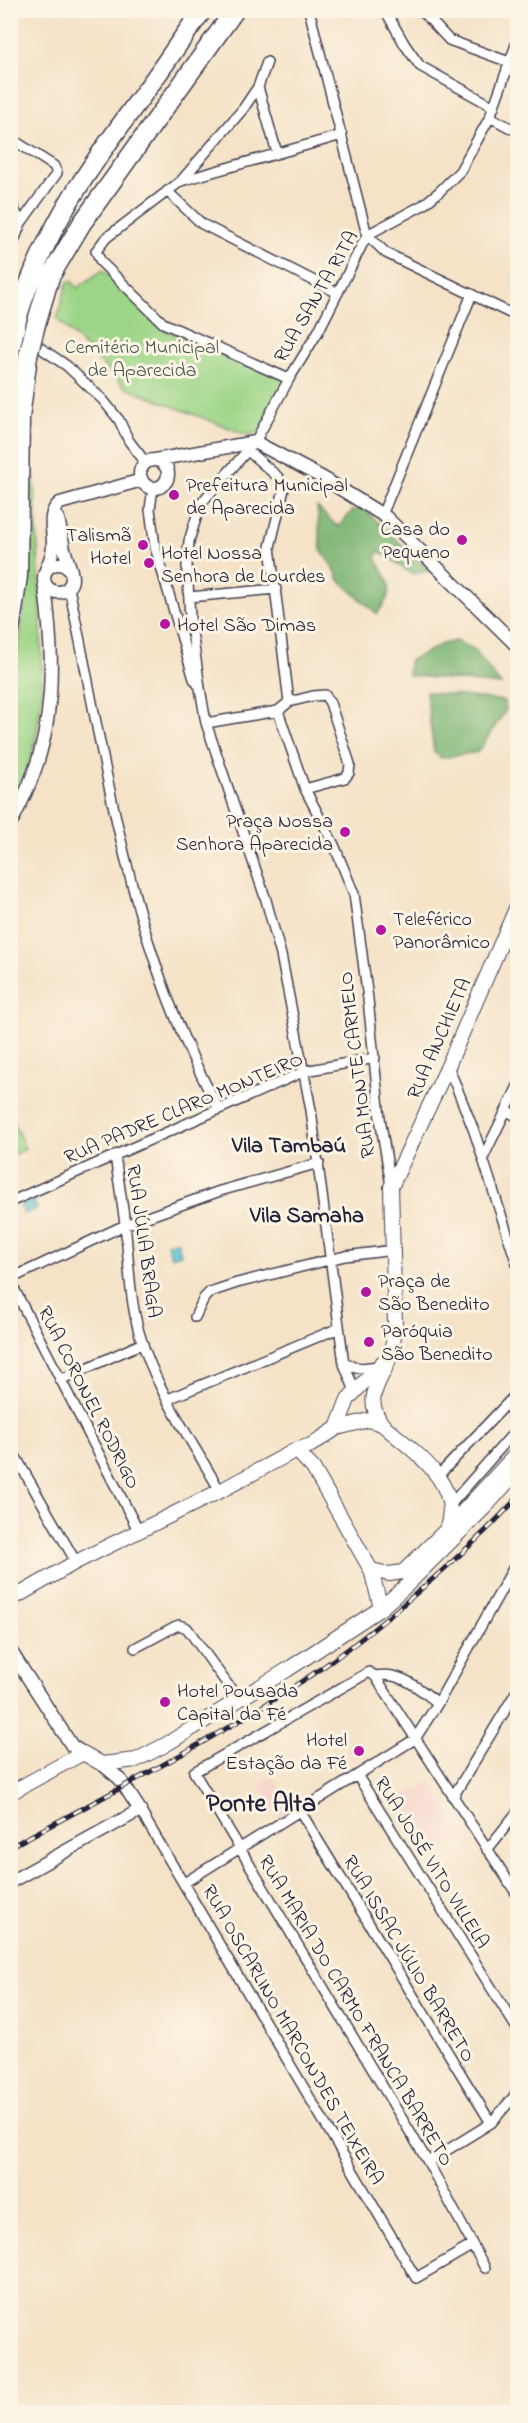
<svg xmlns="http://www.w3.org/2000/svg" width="528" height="2423" viewBox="0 0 528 2423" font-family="'Indie Flower',sans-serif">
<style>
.built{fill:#f7d1c7}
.green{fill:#9dd587;stroke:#607c61;stroke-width:1.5}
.forest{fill:#7eb674;stroke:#506c58;stroke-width:1.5}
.water{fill:#56c3cf;stroke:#3c7285;stroke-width:1.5}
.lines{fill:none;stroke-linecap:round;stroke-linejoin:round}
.minor-casing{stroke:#423f50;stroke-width:12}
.tertiary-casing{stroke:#423f50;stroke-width:15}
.secondary-casing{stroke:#423f50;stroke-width:16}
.motorway-casing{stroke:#423f50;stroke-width:21}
.minor{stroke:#fff;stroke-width:9}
.tertiary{stroke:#fff;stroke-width:12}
.secondary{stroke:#fff;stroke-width:14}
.motorway{stroke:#fff;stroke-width:18}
.rail-casing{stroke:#22223b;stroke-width:5}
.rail{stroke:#fcf5e5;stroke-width:3;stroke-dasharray:9;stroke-linecap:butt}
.motorway-bridge-casing{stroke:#423f50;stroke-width:21;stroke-linecap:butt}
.motorway-bridge{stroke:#fff;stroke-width:18}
.poi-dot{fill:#b5179e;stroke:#fcf5e5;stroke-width:2}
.labels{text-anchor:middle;stroke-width:6;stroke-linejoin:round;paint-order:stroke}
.street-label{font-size:20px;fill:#22223b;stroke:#fcf5e5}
.park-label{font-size:20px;fill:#475852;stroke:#fcf5e5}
.poi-label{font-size:20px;fill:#22223b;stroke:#fcf5e5;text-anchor:start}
.quarter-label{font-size:22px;font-weight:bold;fill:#22223b;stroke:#fcf5e5}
.district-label{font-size:26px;font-weight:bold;fill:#22223b;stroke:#fcf5e5}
</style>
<rect width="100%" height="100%" fill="#fcf5e5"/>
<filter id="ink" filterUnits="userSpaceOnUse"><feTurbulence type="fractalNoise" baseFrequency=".0167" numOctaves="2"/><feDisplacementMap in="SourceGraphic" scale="12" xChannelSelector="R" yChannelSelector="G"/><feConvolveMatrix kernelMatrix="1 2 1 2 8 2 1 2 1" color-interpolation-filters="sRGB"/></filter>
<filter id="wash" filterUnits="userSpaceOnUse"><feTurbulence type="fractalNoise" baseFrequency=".008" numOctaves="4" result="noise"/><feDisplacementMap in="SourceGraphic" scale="24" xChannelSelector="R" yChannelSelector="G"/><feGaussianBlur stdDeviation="1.35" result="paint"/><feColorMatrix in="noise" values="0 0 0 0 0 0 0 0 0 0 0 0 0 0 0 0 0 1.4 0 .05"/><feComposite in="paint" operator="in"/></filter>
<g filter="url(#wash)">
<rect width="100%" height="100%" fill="#f5e2c7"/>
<path class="built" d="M273 1776 292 1809 279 1817 260 1784Z
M430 1782 465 1838 437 1854 400 1798Z"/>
<path class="green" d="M103 270 162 329 287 380 259 432 247 435 126 388 57 319 67 283 71 280 77 288Z
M30 461 34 476 41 611 42 693 36 738 29 764 11 810V679L20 639 25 595Z
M11 1116 25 1149 11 1156H10Z"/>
<path class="forest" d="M317 507 338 527 353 510 364 509 430 571 412 574 379 551 376 558C390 585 397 587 377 614L339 580 336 572 321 550Z
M456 641 474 649 501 685 408 675 409 661 442 644Z
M426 692 505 701 506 710 478 752 441 758 434 752Z"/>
<path class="water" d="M33 1199 37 1209 24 1214 20 1204Z
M177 1241 181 1254 171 1257 167 1243Z"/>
</g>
<g filter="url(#ink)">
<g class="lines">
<g class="minor-casing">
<path id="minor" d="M309 10 367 235
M385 10 405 45 420 66 494 107
M421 10 449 40 509 62
M267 62 258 87 243 109 181 181 106 238 96 251 101 262 163 323 289 379
M258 87 277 153
M490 117 518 132
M10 138 54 166 57 173 21 223 10 251
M181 181 342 135
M167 191 202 224 338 293
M10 201 21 223
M367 235 386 253 518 317
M29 340 67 366 103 400 119 420 129 441 146 463
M248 451 278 477 284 489 270 547 289 702
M153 488 150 509 155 547 194 679 199 686
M382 515 472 294
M69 588C107 765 129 949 219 1109
M189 597 276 589
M278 711 305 789 334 845 354 894 368 999 380 1118 391 1186
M206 723 278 711 289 702 313 696 325 695 330 703 350 764 349 773 345 778 305 789
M448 1066 474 1131 518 1267
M507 1111 518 1117
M115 1155C118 1178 122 1201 125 1224 129 1260 129 1296 139 1332 155 1389 192 1441 220 1491
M483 1158 518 1086
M10 1202 305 1071 375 1058
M10 1279 125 1225 220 1191 319 1163
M10 1281 138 1530
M195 1317 204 1298 210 1292 237 1283 345 1256 394 1250
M344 1364 361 1368 379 1366
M60 1380 143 1343
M355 1391 344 1364 311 1110 281 955 266 900 206 723 200 688 190 618 187 565 189 541 199 509 203 501 255 442 289 379 318 332 367 235 423 205 439 192 460 171 490 117 518 39
M168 1399 339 1328
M10 1447 76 1562
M439 1475 518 1392
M451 1504 518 1428
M135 1648 174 1627 179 1625 187 1628 238 1699
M375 1676 518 1896
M438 1703C418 1688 401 1671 375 1676L369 1672 194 1772 428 2162 485 2268
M357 1775 518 2030
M453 1797 518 1689
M140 1810 416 2278 471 2246
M300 1811 491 2123
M487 1850 518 1811
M184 1883 415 1739 438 1703 518 1560
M428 2162 491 2123 518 2092"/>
</g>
<g class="tertiary-casing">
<path id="tertiary" d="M140 474a14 14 0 1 1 28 0a14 14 0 1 1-28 0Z
M155 460 255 442 323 478 386 517 518 647
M60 503 142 480
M58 518 64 549 71 571
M44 578a14 14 0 1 1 28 0a14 14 0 1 1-28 0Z
M46 570C49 562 53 554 53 546 54 531 46 514 60 503
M10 825C21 803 32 781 39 757 56 699 52 639 44 580
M10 1650 72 1746 83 1753
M10 1882 140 1810 120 1779 102 1764"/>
</g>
<g class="secondary-casing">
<path id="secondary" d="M382 1424C364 1398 378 1386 388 1362 393 1350 394 1337 395 1324L391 1187 448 1066 518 904
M337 1428 348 1399 383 1362
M296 1450 313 1468 371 1570 381 1608
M371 1570 389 1574 403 1572 446 1530 518 1452
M10 1600 76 1562 220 1491 296 1450 311 1445 337 1428 369 1420 382 1424C411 1450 465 1483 446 1530
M10 1793 83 1753 102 1764 136 1760 165 1745 287 1670 381 1608 406 1586 487 1505 518 1470"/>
</g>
<g class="motorway-casing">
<path id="motorway" d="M18 316C44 228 93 162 147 89 166 63 183 36 203 10
M36 324 50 277 82 223 235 10
M10 631 18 576 20 418 28 356"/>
</g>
<use href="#minor" class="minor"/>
<use href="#tertiary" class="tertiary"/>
<use href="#secondary" class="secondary"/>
<use href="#motorway" class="motorway"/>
<g class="rail-casing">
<path id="rail" d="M10 1847C117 1790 226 1734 326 1665 365 1638 401 1607 436 1576 465 1551 493 1525 518 1497"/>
</g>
<use href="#rail" class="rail"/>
<g class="motorway-bridge-casing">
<path id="motorway-bridge" d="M10 350 18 316
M28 356 36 324"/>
</g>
<use href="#motorway-bridge" class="motorway-bridge"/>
</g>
</g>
<g class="poi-dot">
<circle cx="174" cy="495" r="6"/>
<circle cx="462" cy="540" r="6"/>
<circle cx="143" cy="545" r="6"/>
<circle cx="149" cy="563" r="6"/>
<circle cx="165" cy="624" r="6"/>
<circle cx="345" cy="832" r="6"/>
<circle cx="381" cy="930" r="6"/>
<circle cx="366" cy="1292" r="6"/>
<circle cx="369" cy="1342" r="6"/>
<circle cx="165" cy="1702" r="6"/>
<circle cx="359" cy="1751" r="6"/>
</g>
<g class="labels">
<g class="street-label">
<text transform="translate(315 296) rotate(-60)" y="7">RUA SANTA RITA</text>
<text transform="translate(438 1038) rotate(-66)" y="7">RUA ANCHIETA</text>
<text transform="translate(356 1065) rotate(-97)" y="7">RUA MONTE CARMELO</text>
<text transform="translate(183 1107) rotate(-23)" y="7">RUA PADRE CLARO MONTEIRO</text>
<text transform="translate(145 1241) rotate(82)" y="7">RUA JÚLIA BRAGA</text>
<text transform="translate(90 1397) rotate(63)" y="7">RUA CORONEL RODRIGO</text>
<text transform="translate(433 1862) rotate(58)" y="7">RUA JOSÉ VITO VILLELA</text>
<text transform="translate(410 1958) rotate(59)" y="7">RUA ISSAC JÚLIO BARRETO</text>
<text transform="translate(357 2010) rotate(59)" y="7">RUA MARIA DO CARMO FRANCA BARRETO</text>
<text transform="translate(294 2034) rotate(60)" y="7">RUA OSCARLINO MARCONDES TEIXEIRA</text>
</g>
<g class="park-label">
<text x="142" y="353">Cemitério Municipal<tspan x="142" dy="23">de Aparecida</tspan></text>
</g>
<g class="poi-label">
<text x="186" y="491">Prefeitura Municipal<tspan x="186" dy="23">de Aparecida</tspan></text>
<text x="450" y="535" text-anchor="end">Casa do<tspan x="450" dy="23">Pequeno</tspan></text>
<text x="131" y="541" text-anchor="end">Talismã<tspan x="131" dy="23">Hotel</tspan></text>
<text x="161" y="559">Hotel Nossa<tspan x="161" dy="23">Senhora de Lourdes</tspan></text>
<text x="177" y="631">Hotel São Dimas</text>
<text x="333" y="827" text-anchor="end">Praça Nossa<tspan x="333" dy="23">Senhora Aparecida</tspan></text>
<text x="393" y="925">Teleférico<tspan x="393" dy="23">Panorâmico</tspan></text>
<text x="378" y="1287">Praça de<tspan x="378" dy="23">São Benedito</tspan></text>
<text x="381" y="1337">Paróquia<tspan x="381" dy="23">São Benedito</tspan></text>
<text x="177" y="1697">Hotel Pousada<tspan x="177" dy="23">Capital da Fé</tspan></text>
<text x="347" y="1746" text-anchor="end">Hotel<tspan x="347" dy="23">Estação da Fé</tspan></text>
</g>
<g class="quarter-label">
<text x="289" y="1152">Vila Tambaú</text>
<text x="307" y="1222">Vila Samaha</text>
</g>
<g class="district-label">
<text x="261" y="1811">Ponte Alta</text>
</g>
</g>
<rect width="528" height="2423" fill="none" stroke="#fcf5e5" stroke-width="36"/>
</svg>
